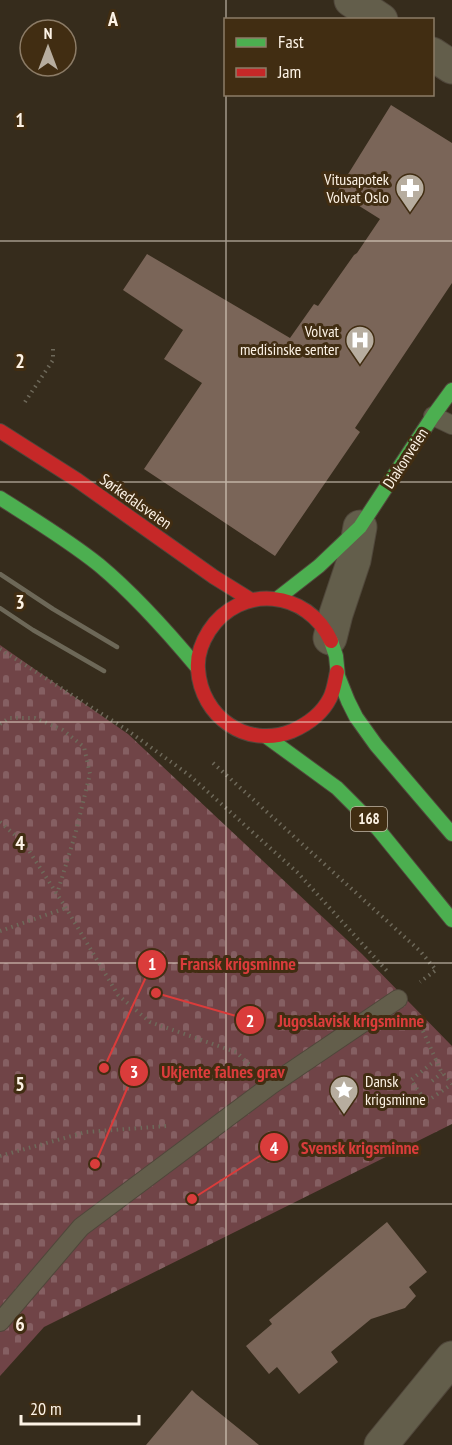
<svg xmlns="http://www.w3.org/2000/svg" width="452" height="1445" viewBox="0 0 452 1445" font-family="'PT Sans Narrow',sans-serif">
<style>
.cemetery{fill:url(#cemetery-stones)}
.building{fill:#7a6558}
.lines{fill:none;stroke-linecap:round;stroke-linejoin:round}
.lane-casing{stroke:#50473b;stroke-width:20}
.street-casing{stroke:#50473b;stroke-width:35}
.fast-casing{stroke:#50473b;stroke-width:16}
.jam-casing{stroke:#50473b;stroke-width:16}
.path{stroke:#6e695a;stroke-width:4;stroke-dasharray:1.5 4.5;stroke-linecap:butt}
.lane{stroke:#635e4b;stroke-width:18}
.street{stroke:#635e4b;stroke-width:33}
.fast{stroke:#4caf50;stroke-width:14}
.jam{stroke:#c62828;stroke-width:14}
.rail{stroke:#6d6858;stroke-width:4.5}
.grid{fill:none;stroke:#fdf3e6;stroke-width:1.5;stroke-opacity:0.55}
.labels{text-anchor:middle;stroke-width:6;stroke-linejoin:round;paint-order:stroke}
.shield{fill:#412d12;stroke:#c5b8a6;stroke-width:1.5}
.shield-label{font-size:15px;font-weight:bold;fill:#fdf3e6}
.poi-label{font-size:16px;fill:#fdf3e6;stroke:#412d12;text-anchor:end}
.street-label{font-size:16px;fill:#fdf3e6;stroke:#412d12}
.grid-label{font-size:20px;text-anchor:middle;font-weight:bold;fill:#fdf3e6;stroke:#412d12;stroke-width:6;stroke-linejoin:round;paint-order:stroke}
.leader{fill:none;stroke:#da3c3b;stroke-width:2}
.callout-dot{fill:#da3c3b;stroke:#412d12;stroke-width:2}
.mark-label{font-size:18px;text-anchor:middle;font-weight:bold;fill:#fff}
.callout-label{font-size:18px;text-anchor:middle;font-weight:bold;fill:#da3c3b;stroke:#412d12;stroke-width:6;stroke-linejoin:round;paint-order:stroke}
</style>
<defs>
<pattern id="cemetery-stones" width="16" height="16" patternUnits="userSpaceOnUse" patternTransform="scale(1.5)"><rect width="16" height="16" fill="#704447"/><path d="M2 7V4a2 2 0 0 1 4 0v3zM10 15v-3a2 2 0 0 1 4 0v3z" fill="#855f62"/></pattern>
</defs>
<rect width="100%" height="100%" fill="#362c1c"/>
<path class="cemetery" d="M0 645 128 734 362 954 452 1046V1124L44 1327 0 1376Z"/>
<path class="building" d="M391 105 452 143V283L355 428 360 432 275 556 144 469 202 383 164 359 183 330 123 290 147 254 290 338 314 304 318 306 354 255 357 253 380 219 337 192Z
M387 1222 427 1272 409 1287 416 1296 405 1308 371 1319 331 1352 338 1362 299 1394 277 1367 269 1374 246 1346 272 1324 269 1320Z
M192 1390 196 1394 259 1445H146Z"/>
<g class="lines">
<g class="lane-casing">
<path id="lane" d="M433 416 452 425
M0 1322 81 1227 271 1085 398 999"/>
</g>
<g class="street-casing">
<path id="street" d="M351 0 381 20
M432 54 452 67
M330 638 336 614 354 560 360 527
M381 1445 452 1358"/>
</g>
<g class="fast-casing">
<path id="fast" d="M0 498C33 519 68 540 99 565 135 595 167 631 197 667
M278 598 319 566 360 527 433 416 452 390
M331 641 336 656 338 676 348 701 356 717 376 745 452 834
M267 737 337 788 378 829 452 920"/>
</g>
<g class="jam-casing">
<path id="jam" d="M0 431 77 480 214 577 251 600
M331 641C308 590 240 583 209 631 202 642 197 656 198 669 201 717 247 749 292 731 308 724 322 714 330 698 334 690 335 681 337 672"/>
</g>
<path class="path" d="M25 402 53 360V346
M0 649 127 730 189 775 297 872 387 971
M0 724 9 718H35L63 730 84 747 90 774 75 835 57 894
M213 763 420 951 436 970 420 982
M0 822 24 843 66 908 118 995 150 1022 236 1052 251 1066
M0 931 66 908
M418 1020 441 1071 452 1084 426 1102 411 1080 436 1060
M432 1081 442 1073
M0 1156 86 1132 167 1126"/>
<use href="#lane" class="lane"/>
<use href="#street" class="street"/>
<use href="#fast" class="fast"/>
<use href="#jam" class="jam"/>
<path class="rail" d="M0 574 53 609 117 647
M0 608 33 630 104 671"/>
</g>
<path class="grid" d="M226 0V20M226 94V1445M0 241H452M0 482H452M0 722H452M0 963H452M0 1204H452"/>
<defs>
<g id="pharmacy-pin" transform="scale(1.5)"><path d="M0 17L-7.5 6A9.5 9.5 0 1 1 7.5 6Z" fill="#b7ad9f" stroke="#412d12"/><path d="M-2-6h4v4h4v4h-4v4h-4v-4h-4v-4h4Z" fill="#fff"/></g>
<g id="hospital-pin" transform="scale(1.5)"><path d="M0 17L-7.5 6A9.5 9.5 0 1 1 7.5 6Z" fill="#b7ad9f" stroke="#412d12"/><path d="M-5-5h3v3.5h4V-5h3V5h-3V1.5h-4V5h-3Z" fill="#fff"/></g>
<g id="sight-pin" transform="scale(1.5)"><path d="M0 17L-7.5 6A9.5 9.5 0 1 1 7.5 6Z" fill="#b7ad9f" stroke="#412d12"/><path d="M0-6L1.8-2.2L6-1.7L2.9 1.2L3.7 5.4L0 3.3L-3.7 5.4L-2.9 1.2L-6-1.7L-1.8-2.2Z" fill="#fff"/></g>
</defs>
<g fill-rule="evenodd">
<use href="#pharmacy-pin" x="410" y="188"/>
<use href="#hospital-pin" x="360" y="340"/>
<use href="#sight-pin" x="344" y="1090"/>
</g>
<g class="labels">
<rect class="shield" x="351" y="807" width="36" height="24" rx="4.5"/>
<g class="shield-label">
<text x="369" y="824">168</text>
</g>
<g class="poi-label">
<text x="389" y="185">Vitusapotek<tspan x="389" dy="18">Volvat Oslo</tspan></text>
<text x="339" y="337">Volvat<tspan x="339" dy="18">medisinske senter</tspan></text>
<text x="365" y="1087" text-anchor="start">Dansk<tspan x="365" dy="18">krigsminne</tspan></text>
</g>
<g class="street-label">
<text transform="translate(405 458) rotate(-57)" y="6">Diakonveien</text>
<text transform="translate(136 501) rotate(35)" y="6">Sørkedalsveien</text>
</g>
</g>
<g class="grid-label">
<text x="113" y="26">A</text>
<text x="20" y="127">1</text>
<text x="20" y="368">2</text>
<text x="20" y="609">3</text>
<text x="20" y="850">4</text>
<text x="20" y="1091">5</text>
<text x="20" y="1331">6</text>
</g>
<path class="leader" d="M104 1068L152 964M156 993L250 1020M95 1164L134 1072M192 1199L274 1147"/>
<g class="callout-dot">
<circle cx="104" cy="1068" r="6"/>
<circle cx="156" cy="993" r="6"/>
<circle cx="95" cy="1164" r="6"/>
<circle cx="192" cy="1199" r="6"/>
<circle cx="152" cy="964" r="15"/>
<circle cx="250" cy="1020" r="15"/>
<circle cx="134" cy="1072" r="15"/>
<circle cx="274" cy="1147" r="15"/>
</g>
<g class="mark-label">
<text x="152" y="970">1</text>
<text x="250" y="1027">2</text>
<text x="134" y="1078">3</text>
<text x="274" y="1154">4</text>
</g>
<g class="callout-label">
<text x="238" y="970">Fransk krigsminne</text>
<text x="351" y="1027">Jugoslavisk krigsminne</text>
<text x="223" y="1078">Ukjente falnes grav</text>
<text x="360" y="1154">Svensk krigsminne</text>
</g>
<rect x="224" y="18" width="210" height="78" fill="#412d12" stroke="#8c7c67" stroke-width="1.5"/>
<rect x="236" y="38" width="30" height="9" fill="#4caf50" stroke="#8c7c67" stroke-width="1.5"/>
<text x="278" y="48" font-size="18" fill="#fdf3e6">Fast</text>
<rect x="236" y="68" width="30" height="9" fill="#c62828" stroke="#8c7c67" stroke-width="1.5"/>
<text x="278" y="78" font-size="18" fill="#fdf3e6">Jam</text>
<g transform="translate(48 48)"><circle r="28" fill="#412d12" stroke="#8c7c67" stroke-width="1.5"/>
<path d="M0-4.5L10 22L0 15L-10 22Z" fill="#b7ad9f"/>
<text y="-9" font-size="16" font-weight="bold" text-anchor="middle" fill="#fdf3e6">N</text>
</g>
<path d="M21 1415v9h118v-9" fill="none" stroke="#fdf3e6" stroke-width="3"/>
<text x="30" y="1415" font-size="18" fill="#fdf3e6" stroke="#412d12" stroke-width="4.5" paint-order="stroke">20 m</text>
</svg>
